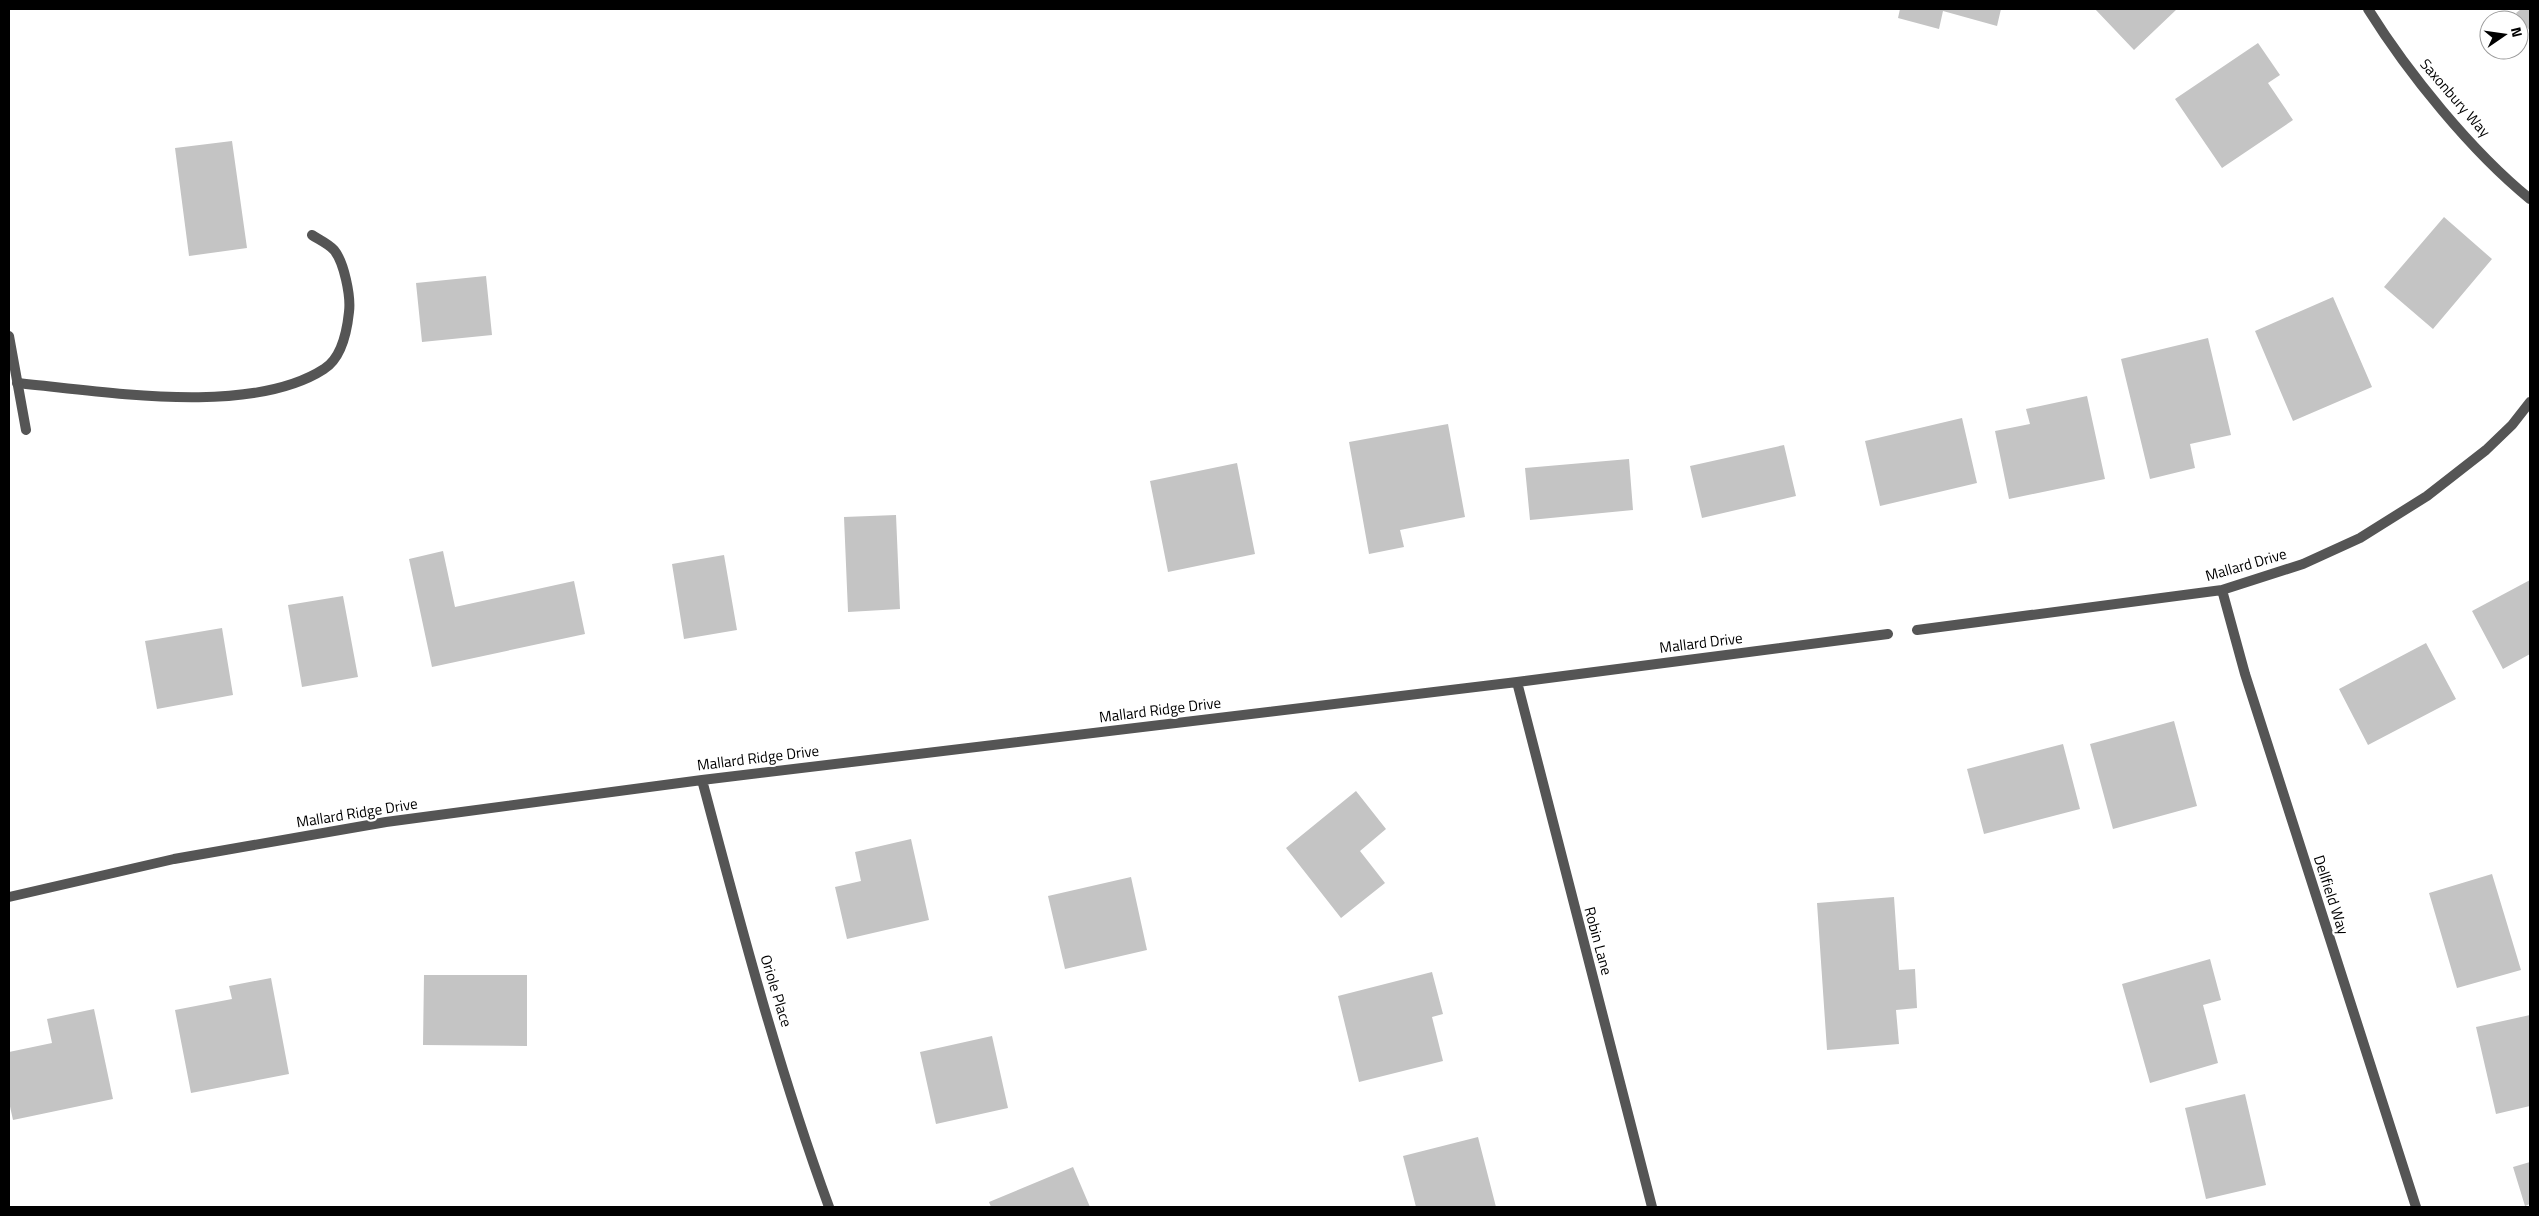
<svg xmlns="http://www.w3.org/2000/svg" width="2539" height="1216" viewBox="0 0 2539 1216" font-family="'Titillium Web',sans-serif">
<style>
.building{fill:#c4c4c4}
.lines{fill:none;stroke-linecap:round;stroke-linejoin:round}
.lane{stroke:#555;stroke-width:10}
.street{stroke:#555;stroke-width:10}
.labels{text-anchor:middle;stroke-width:4.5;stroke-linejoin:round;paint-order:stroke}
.street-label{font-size:15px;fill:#000;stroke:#fff}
</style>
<rect width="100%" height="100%" fill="#fff"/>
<path class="building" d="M1900 9H2001L1997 26 1943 11 1939 29 1898 18Z
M2095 9H2177L2134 50Z
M2521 9H2530V31L2516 13Z
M2258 43 2280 75 2268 83 2293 120 2222 168 2175 99Z
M232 141 247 248 189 256 175 148Z
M2444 217 2492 259 2433 329 2384 287Z
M486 276 492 335 422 342 416 283Z
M2333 297 2372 387 2293 421 2255 331Z
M2208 338 2231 435 2190 444 2195 468 2150 479 2121 359Z
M2087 396 2105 479 2009 499 1995 431 2030 424 2026 409Z
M1962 418 1977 483 1880 506 1865 441Z
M1448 424 1465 517 1400 530 1404 547 1369 554 1349 442Z
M1784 445 1796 496 1702 518 1690 466Z
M1629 459 1633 510 1530 520 1525 468Z
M1237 463 1255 554 1168 572 1150 481Z
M896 515 900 609 848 612 844 517Z
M443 551 455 607 574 581 585 634 432 667 409 559Z
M724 555 737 630 684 639 672 564Z
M2530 580V654L2503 669 2472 611Z
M343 596 358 677 302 687 288 605Z
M222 628 233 695 157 709 145 641Z
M2426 643 2456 699 2368 745 2339 689Z
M2174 721 2197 806 2113 829 2090 744Z
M2063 744 2080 809 1984 834 1967 769Z
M1356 791 1386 829 1360 851 1385 883 1341 918 1286 848Z
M911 839 929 920 847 939 835 887 861 881 855 852Z
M2492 874 2521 970 2457 988 2429 893Z
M1131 877 1147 950 1065 969 1048 896Z
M1894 897 1899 970 1915 969 1917 1008 1896 1010 1899 1044 1827 1050 1817 903Z
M2210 959 2221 1000 2203 1005 2218 1063 2150 1083 2122 984Z
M1432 972 1443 1014 1432 1017 1443 1061 1359 1082 1338 996Z
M424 975H527V1046L423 1045Z
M271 978 289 1074 191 1093 175 1010 232 999 229 986Z
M94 1009 113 1099 13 1120 9 1102V1052L52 1043 47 1019Z
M2530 1015V1106L2496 1114 2476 1027Z
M992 1036 1008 1108 936 1124 920 1052Z
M2245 1094 2266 1185 2206 1199 2185 1108Z
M1478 1137 1496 1207H1416L1403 1156Z
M2530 1162V1204L2525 1206 2513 1167Z
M1073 1167 1090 1207H991L989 1202Z"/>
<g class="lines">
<path class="lane" d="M17 383C102 391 250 417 324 369 342 358 347 331 349 312 351 296 344 262 334 250 329 244 318 239 312 235"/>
<path class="street" d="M2368 9C2408 73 2471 151 2530 199
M9 336 26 430
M2222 590 2245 674 2416 1207
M1917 630 2222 590 2303 564 2360 538 2427 496 2486 450 2512 425 2530 402
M1517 682 1652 1207
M702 780C740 923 778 1068 829 1207
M9 897 174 859 386 822 702 780 1517 682 1888 634"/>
</g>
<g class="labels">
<g class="street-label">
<text transform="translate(2455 98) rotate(49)" y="5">Saxonbury Way</text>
<text transform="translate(2246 565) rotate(-16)" y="5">Mallard Drive</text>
<text transform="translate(1701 643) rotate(-7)" y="5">Mallard Drive</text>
<text transform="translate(1160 710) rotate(-7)" y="5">Mallard Ridge Drive</text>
<text transform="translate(758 758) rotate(-7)" y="5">Mallard Ridge Drive</text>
<text transform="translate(357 813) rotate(-9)" y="5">Mallard Ridge Drive</text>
<text transform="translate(2331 895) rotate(72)" y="5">Dellfield Way</text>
<text transform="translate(1598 941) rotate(75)" y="5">Robin Lane</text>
<text transform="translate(776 991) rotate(73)" y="5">Oriole Place</text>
</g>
</g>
<rect width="2539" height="1216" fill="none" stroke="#000000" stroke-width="20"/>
<g transform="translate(2504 35) rotate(77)"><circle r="24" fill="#ffffff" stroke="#999999"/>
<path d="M0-4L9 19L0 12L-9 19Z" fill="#000000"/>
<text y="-8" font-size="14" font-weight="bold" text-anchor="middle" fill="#000000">N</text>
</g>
</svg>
